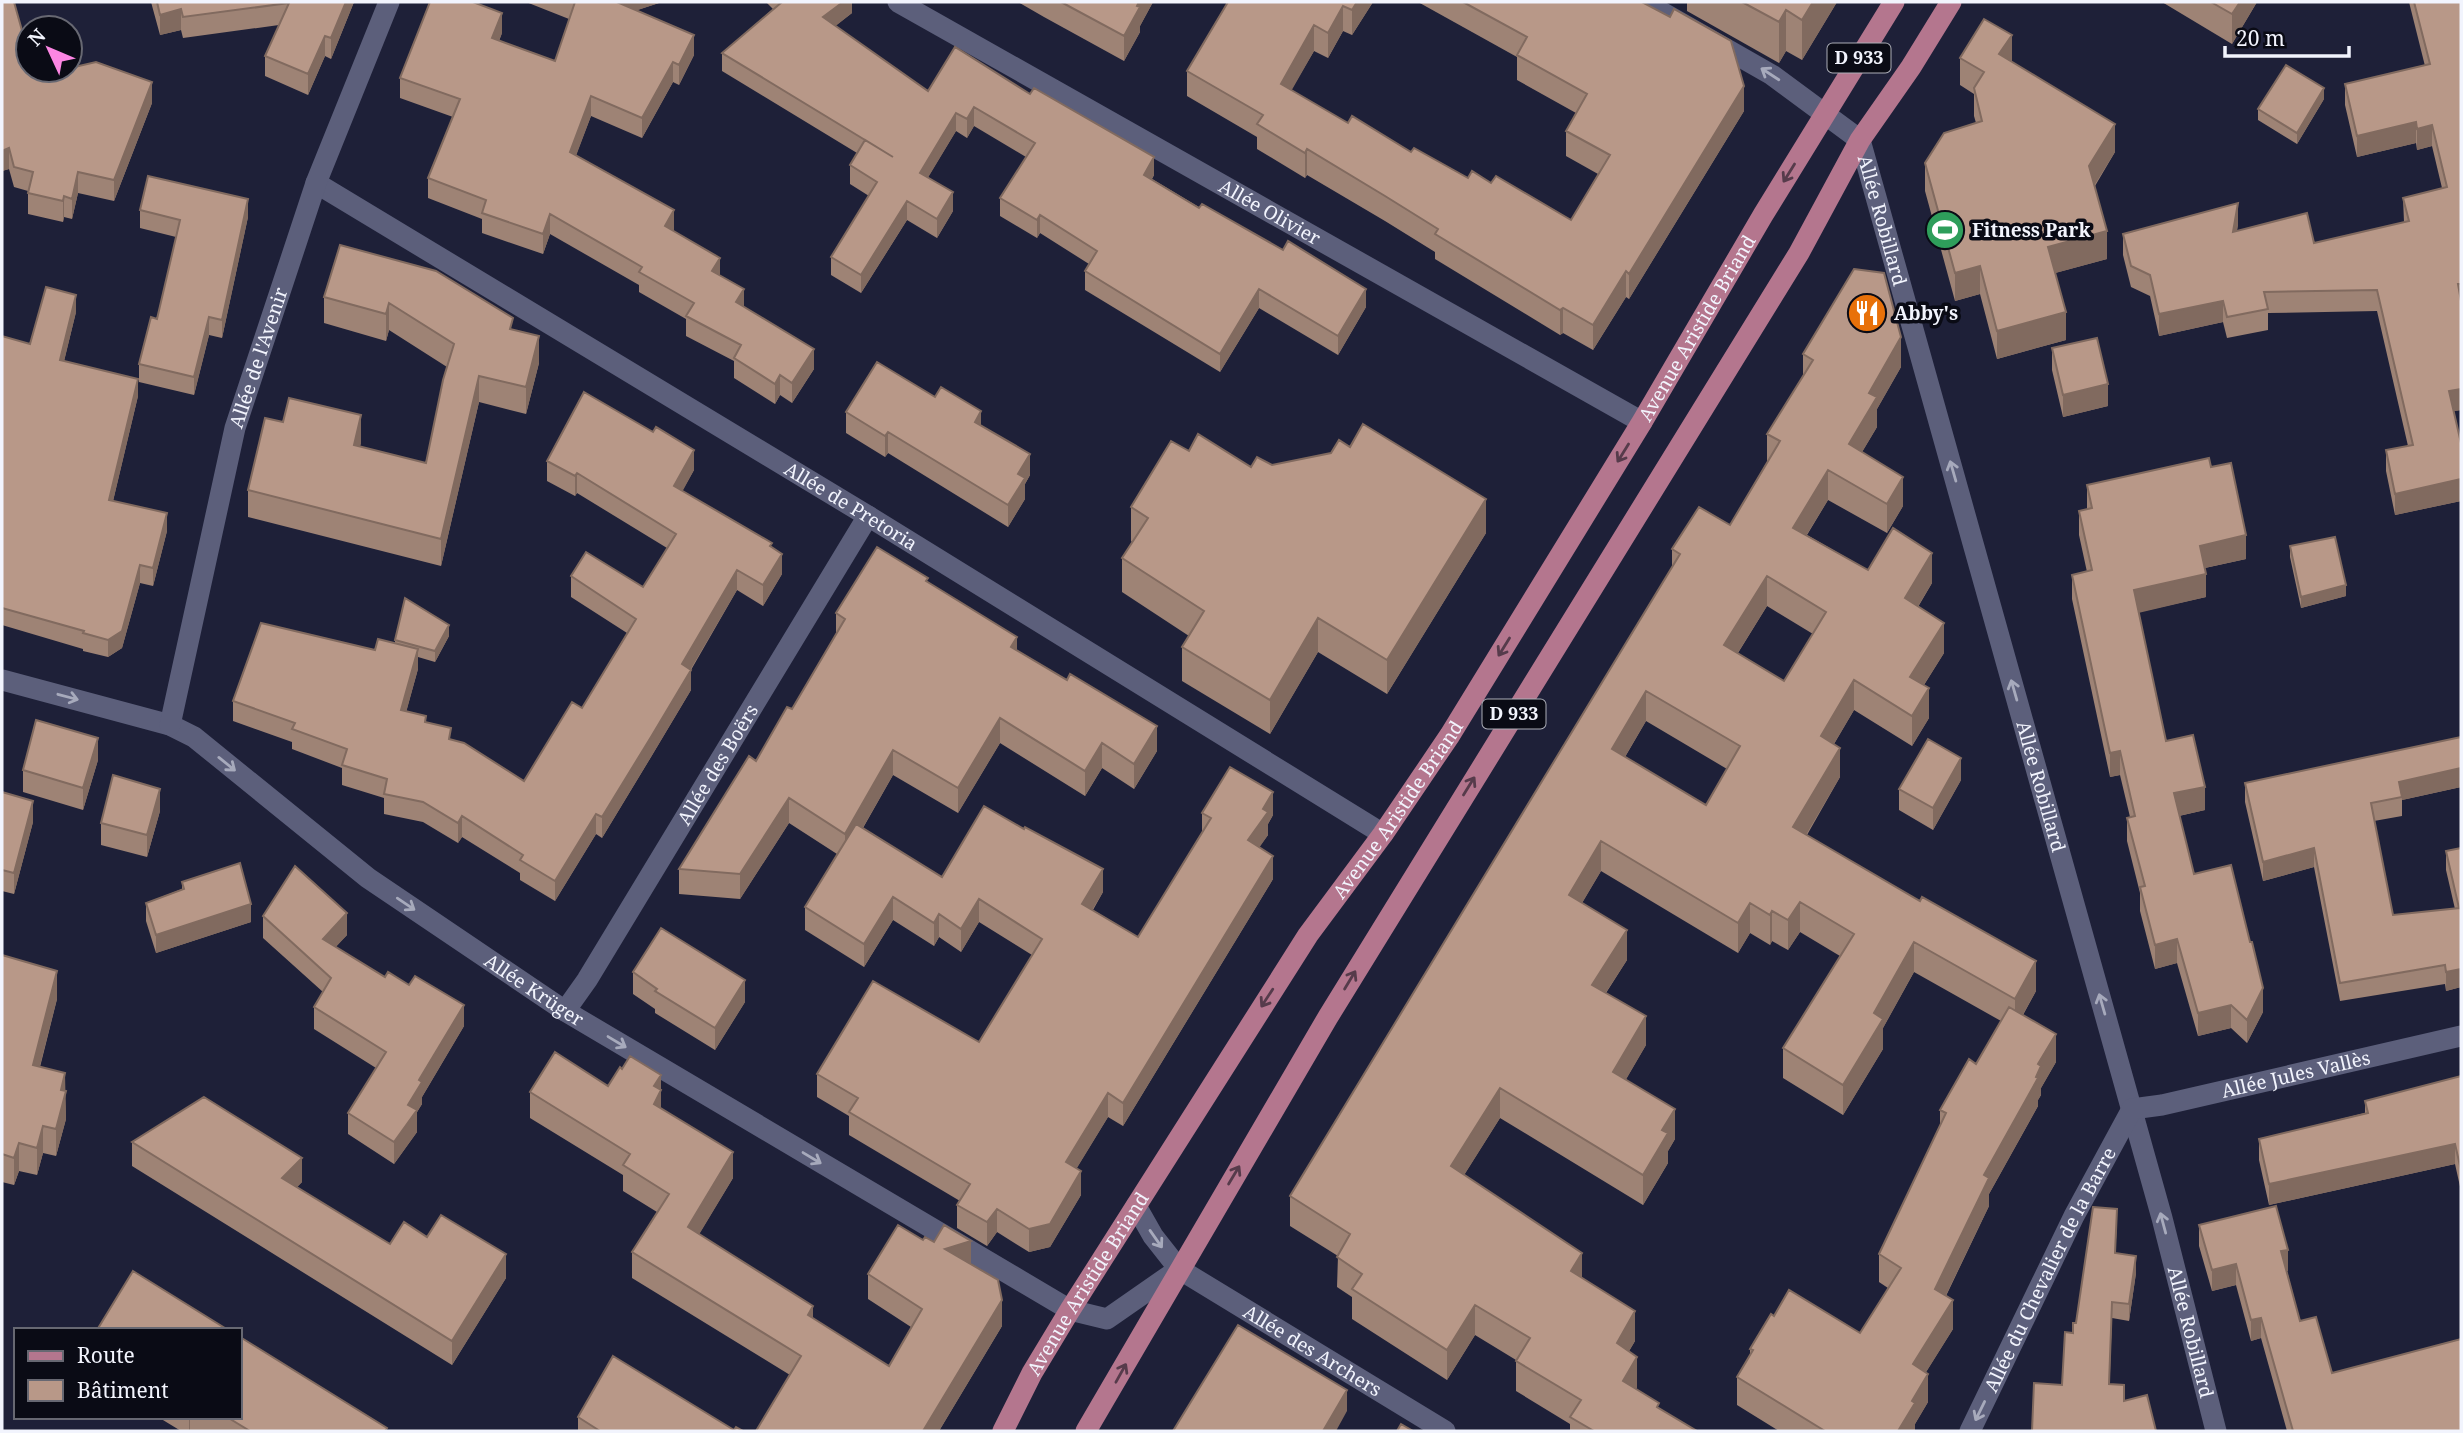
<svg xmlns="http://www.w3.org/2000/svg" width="2463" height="1433" viewBox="0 0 2463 1433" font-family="'Noto Serif',serif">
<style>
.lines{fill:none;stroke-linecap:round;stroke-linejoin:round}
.minor{stroke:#5c5f7b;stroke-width:21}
.primary{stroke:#b4768e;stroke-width:21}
.wall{fill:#9e8375;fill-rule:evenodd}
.shaded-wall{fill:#816a5f}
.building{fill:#b89888;stroke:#816a5f;stroke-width:2;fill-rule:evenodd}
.oneway{stroke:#a7aabc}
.oneway2{stroke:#563b4b}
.labels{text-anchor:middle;stroke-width:7;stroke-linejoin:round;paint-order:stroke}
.shield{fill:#0a0b15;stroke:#acaeb7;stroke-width:2}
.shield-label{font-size:18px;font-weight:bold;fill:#f2f4fd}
.street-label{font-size:19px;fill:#f2f4fd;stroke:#0a0b15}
.poi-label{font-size:19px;font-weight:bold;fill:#f2f4fd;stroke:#0a0b15;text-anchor:start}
</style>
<rect width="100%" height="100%" fill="#1e2038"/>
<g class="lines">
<g class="minor">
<path id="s1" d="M898 2 1642 422"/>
<path id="s2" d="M1644 2 1772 75 1860 140 2162 1218 2216 1431"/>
<path id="s3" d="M316 183 868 516 1383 834"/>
<path id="s4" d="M2 680 170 725 194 737 368 878 565 1011 1070 1310 1107 1319 1179 1269"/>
<path id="s5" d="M170 725 235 428 316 183 389 2"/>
<path id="s6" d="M565 1011 587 980 868 516"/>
<path id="s7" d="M1136 1206 1153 1236 1179 1269 1445 1431"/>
<path id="s8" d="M1970 1431 2074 1216 2132 1109 2162 1105 2461 1036"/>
</g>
<g class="primary">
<path id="s9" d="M1003 1431 1032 1373 1070 1310 1308 935 1383 834 1450 735 1642 422 1763 215 1894 2"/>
<path d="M1086 1431 1328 1017 1799 253 1860 140 1911 67 1951 2"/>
</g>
</g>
<path class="wall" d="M2 2 35 77 152 103 114 201 78 193 72 219 64 217 63 222 28 214V191L14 187 9 169 2 171Z
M151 2H354L331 59 325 56 308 95 265 76V56L279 25 183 38 181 30 160 35Z
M526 2H662L637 10 694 55 679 85 673 82 642 138 591 116 576 155 674 230 673 231 720 275 744 307 814 369 792 403 780 395 775 404 734 378V361L686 336V319L639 292V285L550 234 543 254 482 233V219L428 198V178L453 117 400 98V78L502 33 499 41 555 61 569 19Z
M766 2H852V13L835 26 928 91 1154 175 1152 179 1366 307 1338 355 1259 308 1220 372 1085 290V271L1089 264 1040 233 1037 238 1000 216V198L1026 157 974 126 967 138 956 131 928 177 953 211 937 238 907 220 861 293 831 275V257L869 196 850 184V165L857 153 722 71V53L773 9Z
M1018 2H1153L1140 26V32L1124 61 1044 17Z
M1225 2H1373L1352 35 1343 31 1328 58 1314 51 1291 90 1348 123 1468 178 1491 183 1571 220 1598 174 1566 156V131L1576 113 1517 80V57L1418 2H1642L1744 111 1629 299 1626 297 1593 350 1563 333 1560 335 1435 259V252L1385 221 1307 175 1305 178 1257 149V137L1187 96V71L1227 3Z
M1687 2H1837L1802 60 1786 51 1779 63 1687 11Z
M2162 2H2257L2232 44Z
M2409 2H2461V410L2454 411 2461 443V501L2395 515 2386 471V450L2408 446 2377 311 2268 313V330L2227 338 2223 322 2159 336 2150 296 2131 287 2123 255V234L2238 224 2237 231 2314 243 2404 222 2403 198 2442 188 2432 146 2417 150 2416 143 2357 157 2345 105V84L2425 66Z
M1960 58 2012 62 2115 152 2095 186 2107 259 2055 273 2066 340 1997 359 1980 294 1955 301 1925 191V163L1976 123 1974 116V94L1960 85Z
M2324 99 2297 144 2258 120V109Z
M140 210 248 217 222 338 209 335 194 395 139 382V364L157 319 176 237 140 228Z
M340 245 513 330 539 363 526 414 479 402 441 566 248 517V490L361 442 360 447 426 463 447 367 389 330 386 341 324 323V297Z
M76 312 64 361 138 396 113 501 167 531 153 586 140 583 122 648 108 657 83 651V649L2 625V336L30 344Z
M2052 348 2108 406 2063 417 2052 370Z
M1803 354 1901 367 1877 409V427L1862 452 1903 506 1887 533 1828 500 1807 535 1868 570 1932 583 1918 607 1944 653 1924 685 1929 718 1912 746 1854 710 1834 744 1840 777 1807 835 2036 991 2023 1015 2056 1062 2041 1088V1095L2038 1100V1106L1989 1194V1206L1946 1296 1953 1329 1926 1372 1928 1402 1915 1424V1431H1779L1737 1405V1377L1750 1356V1349L1774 1316 1860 1333 1888 1288 1879 1282V1254L1940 1126V1110L1976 1064 2001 1021 1914 972 1883 1028V1049L1843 1115 1783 1078V1048L1840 956 1800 932 1788 950 1772 941 1770 945 1750 933 1738 953 1601 871 1582 903 1627 960 1606 993 1646 1045 1626 1079 1675 1139 1668 1151V1163L1643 1205 1500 1118 1464 1175 1582 1278 1635 1341 1629 1351 1637 1387 1636 1389 1659 1408 1697 1431H1570V1424L1516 1391V1360L1475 1335 1447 1380 1352 1319V1297L1337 1287 1338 1256 1290 1226V1196L1672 567V549L1730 525 1767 462V434L1803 377ZM1767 606 1813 634 1784 681 1738 653ZM1646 721 1727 769 1706 805 1625 757Z
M846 412 981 425 1030 475 1025 484V499L1008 527 888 453 885 457 846 433Z
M1189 451 1251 467 1272 465 1486 533 1387 694 1318 652 1270 734 1182 681V647L1189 636 1122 592V558L1132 542 1131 541V507Z
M547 461 694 470 682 491 772 547 782 574 763 606 737 590 691 670V690L651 757 602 838 596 834 555 901 520 880V873L462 837 458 843 423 822 384 814V798L342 785V768L292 749V742L233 721V701L395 644V640L449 636 435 662 418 657V669L406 712 426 722 451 740 524 781 582 708 627 633 571 597V576L643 587 667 548 577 493 575 496 547 481Z
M2211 467 2246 559 2205 568 2206 597 2139 612 2166 741 2205 810 2179 816 2194 874 2263 1012 2247 1043 2231 1028 2198 1036 2177 963 2155 969 2140 911V893L2127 841V818L2130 817 2120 775 2110 777 2072 599V575L2087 572 2079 535V511L2087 510V485Z
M2290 546 2346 596 2301 608 2290 557Z
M928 582 1017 651 1157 751 1134 789 1102 768 1085 796 1000 743 958 813 893 775 863 828 942 877 1103 892 1093 910 1138 937 1202 832V813L1273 815 1268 824V835L1259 847 1273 879 1123 1126 1108 1117 1076 1169 1081 1195 1050 1247 1029 1252 997 1232 987 1246 957 1228V1205L960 1201 849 1135V1116L817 1097V1074L979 1042 1032 955 979 922 961 952 939 937 934 946 893 920 864 967 805 930V907L837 854 789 823 740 899 679 894V869L756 761 792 709 836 635V613Z
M2461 737V787L2402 800V816L2374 821 2393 915 2455 909 2446 870V851L2461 848V987L2446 991 2445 984 2340 1001 2314 867 2263 881 2245 802V783Z
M98 760 83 810 23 792V770Z
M1961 780 1933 830 1899 810V789Z
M2 792 33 822 14 894 2 891Z
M160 811 147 857 101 845V823Z
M182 882 251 922 156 953 146 921V903L182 889Z
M263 916 347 935 335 947 464 1026 422 1097V1104L417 1112V1132L394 1164 348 1134V1113L376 1068 314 1029V1007L323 992 263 938Z
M2 955 57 999 40 1067 65 1091 66 1119 56 1156 43 1153 37 1175 19 1171 14 1185 2 1182Z
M633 972 745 1002 715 1050 655 1013V1009L633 994Z
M622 1069 661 1075V1108L733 1178 699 1234 813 1318 889 1366 911 1327 868 1299V1274L923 1240 971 1264 1002 1326 939 1431H756L790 1375 632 1278V1252L657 1212 623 1191V1175L530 1118V1092L608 1086Z
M2461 1076V1191L2455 1164 2269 1205 2259 1160V1139L2365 1113V1101Z
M132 1142 302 1182 297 1187 390 1244 427 1237 506 1278 452 1365 132 1166Z
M2199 1225 2288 1271H2287L2300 1321 2332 1373 2461 1431H2287L2261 1338 2251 1341 2236 1285 2212 1291 2199 1246Z
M2117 1226 2115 1253 2136 1273 2129 1321 2112 1318 2109 1384 2124 1401 2156 1431 2062 1385 2076 1323Z
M158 1417H240L387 1431H181Z
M578 1417 734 1430 743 1431H578Z"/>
<path class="shaded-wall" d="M346 2H354L331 59V38Z
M611 2H662L611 19Z
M843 2H852V13L823 36V17Z
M1139 2H1153L1140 26V32L1124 61V36Z
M1357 2H1373L1352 35V10Z
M1813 2H1837L1802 60V20Z
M2240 2H2257L2232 44V14Z
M1343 6V31L1328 58V33Z
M181 9V30L160 35V15Z
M1786 10V51L1779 63V22Z
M502 13V33L492 58V38Z
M1314 25V51L1281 109V84Z
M694 35V55L679 85V65Z
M2012 35V63L1999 54Z
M325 36V56L308 95V74Z
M673 62V82L642 138V118Z
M152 82V103L114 201V180Z
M1744 86V111L1629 299V274Z
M2324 88V99L2297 144V133Z
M591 96V116L570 172V152Z
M974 107V126L967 138V119Z
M956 113V131L920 191V173Z
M2416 122V143L2357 157V136Z
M2115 124V152L2089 194V166Z
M2432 125V146L2417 150V129Z
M9 148V169L2 171V151Z
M1307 149V175L1305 178V153Z
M1154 157V175L1144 193V175Z
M78 172V193L72 219V199Z
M953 192V211L937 238V219Z
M64 196V217L63 222V201Z
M248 199V217L222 338V320Z
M907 201V220L861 293V275Z
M2238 203V224L2233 253V232Z
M674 210V230L665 246V226Z
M550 214V234L543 254V234Z
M1040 215V233L1037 238V220Z
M2107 231V259L2048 275V247Z
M720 258V278L712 271Z
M1980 266V294L1955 301V273Z
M1626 271V297L1593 350V325Z
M744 289V309L736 302Z
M1259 289V308L1220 372V354Z
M1366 289V307L1338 355V336Z
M76 295V312L60 378V360Z
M2223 301V322L2159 336V314Z
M389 303V330L386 341V314Z
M1563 308V333L1560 335V310Z
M2066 312V340L1997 359V331Z
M209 317V335L194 395V377Z
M539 336V363L526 414V387Z
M1901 337V367L1877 409V427L1849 474V444L1869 393Z
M814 349V369L792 403V383Z
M780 375V395L775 404V384Z
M479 376V402L441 566V539Z
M138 379V396L109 518V500Z
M2108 384V406L2063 417V395Z
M2461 389V410L2449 412V391Z
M981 411V433L975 422Z
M361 415V442L354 472V445Z
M888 432V453L885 457V436Z
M694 450V470L674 507V486Z
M1030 454V475L1025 484V499L1008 527V505L1018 474Z
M1828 470V500L1793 557V528Z
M577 473V493L575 496V476Z
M1903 477V506L1887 533V504Z
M2461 479V501L2395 515V494Z
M1486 499V533L1387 694V660Z
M167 513V531L153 586V568Z
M2246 535V559L2200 569V546Z
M1932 553V583L1905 628V598Z
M782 554V574L763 606V585Z
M140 565V583L122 648 108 657V640Z
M737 570V590L682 684V664Z
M2206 574V597L2134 614V590Z
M1767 576V606L1724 675V645Z
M2346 585V596L2301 608V597Z
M1318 618V652L1270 734V700Z
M1944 623V653L1910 707V677Z
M449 625V636L435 662V651Z
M1017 637V662L1011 647Z
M418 649V669L401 731V710Z
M691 670V690L651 757 602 838V817Z
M1854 680V710L1821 766V736Z
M1929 688V718L1912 746V716Z
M1646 691V721L1612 779V749Z
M1000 718V743L958 813V788Z
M1157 726V751L1134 789V764Z
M98 738V760L83 810V788Z
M1102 743V768L1085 796V771Z
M1840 748V777L1793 857V827Z
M893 750V775L845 859V834Z
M2120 751V775L2110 777V753Z
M1961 758V780L1933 830V808Z
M2461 768V787L2402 800 2399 782Z
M2205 787V810L2174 817V793Z
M160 789V811L147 857V835Z
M1273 792V815L1268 824V835L1248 864V840L1263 809Z
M789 798V823L740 899V874Z
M33 801V822L14 894V873Z
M596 814V834L555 901V881Z
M462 816V837L458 843V823Z
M1601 841V871L1569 925V895Z
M2314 848V867L2263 881V862Z
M1273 856V879L1123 1126V1103Z
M1103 869V892L1082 927V904Z
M893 897V920L864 967V944Z
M979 899V922L961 952V929Z
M1800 902V932L1788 950V920Z
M1750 903V933L1738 953V923Z
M251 904V922L156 953V935Z
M1772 911V941L1770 945V915Z
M347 913V935L323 961V939Z
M939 914V937L934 946V923Z
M1627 930V960L1592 1014V985Z
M2177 939V963L2155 969V945Z
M1914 942V972L1883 1028V1049L1843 1115V1085L1874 1013Z
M2036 961V991L2015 1029V999Z
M2461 969V987L2446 991V972Z
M57 971V999L33 1093V1065Z
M745 980V1002L715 1050V1028Z
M2263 988V1012L2247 1043V1020Z
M464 1005V1026L422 1097V1104L417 1112V1132L394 1164V1142L419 1080Z
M2231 1005V1028L2198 1036V1013Z
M1646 1016V1045L1613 1102V1072Z
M2056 1034V1062L2041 1088V1095L2038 1100V1106L1989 1194V1206L1935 1318V1289L1984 1175 2036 1077 2038 1064Z
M65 1073 66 1119 56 1156V1129L61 1090Z
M661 1075V1116L654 1130V1086Z
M1500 1088V1118L1451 1196V1166Z
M1108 1093V1117L1066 1186V1162Z
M1675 1109V1139L1668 1151V1163L1643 1205V1175L1662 1130Z
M43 1126V1153L37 1175V1148Z
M19 1143V1171L14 1185V1158Z
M2455 1144V1164L2269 1205V1184Z
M733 1152V1178L688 1253V1227Z
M302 1158V1182L282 1202V1178Z
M1081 1171V1195L1050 1247 1029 1252V1229Z
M997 1209V1232L987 1246V1222Z
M971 1241V1267L945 1249Z
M2288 1250V1271L2281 1272V1251Z
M1582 1253V1283L1571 1271Z
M506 1254V1278L452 1365V1341Z
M2136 1256V1273L2129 1321V1304Z
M2236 1264V1285L2212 1291V1270Z
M1002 1300V1326L939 1431H923Z
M1953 1300V1329L1913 1393V1364Z
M2112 1302V1318L2109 1401V1384Z
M1475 1305V1335L1447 1380V1350Z
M813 1306V1332L808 1315Z
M1635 1311V1341L1617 1372V1343Z
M2261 1318V1338L2251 1341V1320Z
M1637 1357V1387L1623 1411V1381Z
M1928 1374V1402L1915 1424V1431H1898L1912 1401Z
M1347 1390V1411L1336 1431H1323Z
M189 1417H190V1431H189Z"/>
<path class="building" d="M2 2H14L28 52V70H33L35 77 64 70H70V68L96 62 152 82 114 180 78 172 72 199 64 196 63 201 28 193 33 172 14 167 9 148 2 151Z
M157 2H346L331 38 325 36 308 74 265 56 289 3 183 17 181 9 160 15Z
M430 2H473L502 13 492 38 555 61 575 2H617L694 35 679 65 673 62 642 118 591 96 570 152 674 210 665 226 720 258 712 271 744 289 736 302 814 349 792 383 780 375 775 384 734 358 741 345 686 316 694 303 639 272 642 267 550 214 543 234 482 213 486 200 428 178 460 99 400 78Z
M782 2H843L823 17 928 91 955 47 1030 94 1034 88 1154 157 1144 175 1199 208 1202 204 1283 250 1288 241 1366 289 1338 336 1259 289 1220 354 1085 271 1097 251 1040 215 1037 220 1000 198 1035 143 974 107 967 119 956 113 920 173 953 192 937 219 907 201 861 275 831 257 877 182 850 165 865 140 893 157 722 53Z
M1061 2H1139L1137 6 1140 7 1124 36Z
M1228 2H1357L1352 10 1343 6 1328 33 1314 25 1281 84 1348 123 1352 116 1411 152 1414 148 1468 178 1472 171 1491 183 1496 176 1571 220 1610 155 1566 131 1587 94 1517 55 1527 37 1463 2H1642L1670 17 1674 9 1731 41 1744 86 1629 274 1626 271 1593 325 1563 308 1560 310 1435 234 1438 229 1385 196 1307 149 1305 153 1257 124 1263 115 1187 71Z
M1742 2H1813L1802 20 1786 10 1779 22Z
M2211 2H2240L2232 14Z
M2414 2H2461V284H2458L2461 301V389L2449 391 2461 443V479L2395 494 2386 450 2413 445 2377 290 2264 292 2268 309 2227 317 2223 301 2159 314 2150 275 2131 266 2123 234 2238 203 2233 232 2307 213 2314 243 2409 221 2403 198 2447 187 2432 125 2417 129 2416 122 2357 136 2345 84 2430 64Z
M1984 19 2012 35 1999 54 2115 124 2089 166 2107 231 2048 247 2066 312 1997 331 1980 266 1955 273 1925 163 1944 133 1982 121 1974 88 1984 72 1960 58Z
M2286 65 2324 88 2297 133 2258 109Z
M148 176 248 199 222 320 209 317 194 377 139 364 151 317 157 319 180 220 140 210Z
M340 245 436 271 513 318 510 329 539 336 526 387 479 376 441 539 248 490 265 418 283 422 289 398 361 415 354 445 426 463 443 380 454 344 389 303 386 314 324 297Z
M1854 269 1884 273 1901 337 1869 393 1877 397 1849 444 1903 477 1887 504 1828 470 1793 528 1868 570 1893 528 1932 553 1905 598 1944 623 1910 677 1929 688 1912 716 1854 680 1821 736 1840 748 1793 827 1920 901 1922 897 2036 961 2015 999 1914 942 1874 1013 1883 1019 1843 1085 1783 1048 1854 934 1800 902 1788 920 1772 911 1770 915 1750 903 1738 923 1601 841 1569 895 1627 930 1592 985 1646 1016 1613 1072 1675 1109 1662 1130 1668 1133 1643 1175 1500 1088 1451 1166 1582 1253 1571 1271 1635 1311 1617 1343 1637 1357 1623 1381 1659 1403 1657 1407 1697 1431H1594L1570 1417 1581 1400 1516 1361 1530 1338 1475 1305 1447 1350 1352 1289 1362 1274 1337 1257 1350 1234 1290 1196 1680 554 1672 549 1699 507 1730 525 1780 441 1767 434 1813 360 1803 354ZM1767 576 1826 612 1784 681 1724 645ZM1646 691 1740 746 1706 805 1612 749Z
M46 287 76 295 60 360 138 379 109 500 167 513 153 568 140 565 122 631 108 640 83 633 84 631 2 608V336L30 344Z
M2097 338 2108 384 2063 395 2052 348Z
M877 362 935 397 941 387 981 411 975 422 1030 454 1018 474 1025 478 1008 505 888 432 885 436 846 412Z
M584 392 653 432 656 427 694 450 674 486 772 543 770 546 782 554 763 585 737 570 682 664 691 670 651 737 602 817 596 814 555 881 520 860 523 855 462 816 458 823 423 802 384 794 387 779 342 765 347 749 292 729 295 723 233 701 261 623 375 650 378 639 418 649 401 710 426 716 425 722 451 728 449 739 464 743 524 781 572 702 582 708 636 619 571 576 586 552 643 587 676 534 577 473 575 476 547 461Z
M1363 424 1486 499 1387 660 1318 618 1270 700 1182 647 1204 611 1122 558 1148 518 1131 507 1171 441 1189 451 1198 434 1251 467 1257 457 1272 465 1331 453 1339 440 1350 447Z
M2209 458 2211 467 2231 463 2246 535 2200 546 2206 574 2134 590 2166 741 2193 735 2205 787 2174 793 2194 874 2231 865 2250 942H2252L2263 988 2247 1020 2231 1005 2198 1013 2177 939 2155 945 2140 887 2145 886 2127 818 2135 816 2120 751 2110 753 2072 575 2092 570 2079 511 2092 508 2087 485Z
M2335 537 2346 585 2301 597 2290 546Z
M877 547 928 578 926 581 1017 637 1011 647 1067 680 1070 674 1157 726 1134 764 1102 743 1085 771 1000 718 958 788 893 750 845 834 789 798 740 874 679 869 749 756 756 761 787 707 792 709 845 619 836 613Z
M405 598 449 625 435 651 395 640Z
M36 720 98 738 83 788 23 770Z
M2461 737V768L2399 782 2402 797 2371 803 2393 915 2459 908 2446 851 2461 848V969L2446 972 2445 965 2340 983 2314 848 2263 862 2245 783Z
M1928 739 1961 758 1933 808 1899 789Z
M1230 767 1273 792 1263 809 1268 812 1248 840 1273 856 1123 1103 1108 1093 1066 1162 1081 1171 1050 1224 1029 1229 997 1209 987 1222 957 1205 970 1184 849 1112 858 1098 817 1074 873 981 979 1042 1042 939 979 899 961 929 939 914 934 923 893 897 864 944 805 907 856 824 942 877 984 806 1024 829 1025 827 1103 869 1082 904 1138 937 1211 818 1202 813Z
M113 775 160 789 147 835 101 823Z
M2 792 33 801 14 873 2 870Z
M240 863 251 904 156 935 146 903 184 889 182 882Z
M295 866 347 913 323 939 385 977 388 972 409 985 415 976 464 1005 419 1080 422 1082 408 1105 417 1110 394 1142 348 1113 386 1052 314 1007 331 978 263 916Z
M661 928 745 980 715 1028 655 991 657 989 633 972Z
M2 955 57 971 33 1065 65 1073 61 1090 66 1091 56 1129 43 1126 37 1148 19 1143 14 1158 2 1154Z
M2009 1007 2056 1034 2038 1064 2041 1066 2036 1077 2038 1078 1984 1175 1989 1178 1935 1289 1953 1300 1913 1364 1928 1374 1912 1401 1915 1403 1898 1431H1825L1737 1377 1753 1350 1750 1349 1771 1314 1774 1316 1789 1290 1860 1333 1901 1268 1879 1254 1946 1113 1940 1110 1969 1059 1976 1064Z
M555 1052 608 1086 620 1067 622 1069 630 1056 661 1075 654 1086 661 1090 654 1104 733 1152 688 1227 813 1306 808 1315 889 1366 922 1309 868 1274 898 1225 923 1240 925 1237 934 1242 944 1225 971 1241 945 1249 998 1280 1002 1300 923 1431H756L801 1356 632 1252 669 1194 623 1165 630 1154 530 1092Z
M2461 1076V1170L2455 1144 2269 1184 2259 1139 2368 1113 2365 1101Z
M204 1097 302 1158 282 1178 390 1244 404 1222 427 1237 441 1215 506 1254 452 1341 132 1142Z
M2276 1206 2288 1250 2281 1251 2300 1321 2316 1317 2332 1373 2461 1339V1431H2293L2261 1318 2251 1320 2236 1264 2212 1270 2199 1225Z
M2093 1207 2117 1209 2115 1253 2136 1256 2129 1304 2112 1302 2109 1384 2124 1385V1401L2147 1395 2156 1431H2032L2034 1383 2062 1385 2065 1332 2073 1333V1323H2076Z
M133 1271 228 1330H97Z
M1238 1325 1347 1390 1323 1431H1173Z
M240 1337 387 1428 385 1431H250L227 1417H240Z
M613 1356 734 1430 736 1427 743 1431H600L578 1417Z
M1401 1424 1413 1431H1397Z"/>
<defs><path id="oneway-shaft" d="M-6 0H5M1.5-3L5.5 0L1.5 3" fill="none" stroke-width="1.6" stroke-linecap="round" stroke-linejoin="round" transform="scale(1.75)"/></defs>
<g class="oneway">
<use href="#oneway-shaft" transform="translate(1770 74) rotate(-147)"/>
<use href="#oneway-shaft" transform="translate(1953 471) rotate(-106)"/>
<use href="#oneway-shaft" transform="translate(2014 690) rotate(-106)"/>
<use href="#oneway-shaft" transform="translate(68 697) rotate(15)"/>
<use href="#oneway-shaft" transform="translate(227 764) rotate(39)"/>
<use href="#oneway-shaft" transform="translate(406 904) rotate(34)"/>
<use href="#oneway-shaft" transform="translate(2102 1004) rotate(-106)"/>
<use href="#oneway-shaft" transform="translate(617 1042) rotate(31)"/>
<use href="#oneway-shaft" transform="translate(812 1158) rotate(31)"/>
<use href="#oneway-shaft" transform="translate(2163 1223) rotate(-105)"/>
<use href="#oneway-shaft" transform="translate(1156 1239) rotate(55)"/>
<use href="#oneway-shaft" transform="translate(1980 1411) rotate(116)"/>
</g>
<g class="oneway2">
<use href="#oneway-shaft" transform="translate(1789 173) rotate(122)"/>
<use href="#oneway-shaft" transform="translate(1623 453) rotate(122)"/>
<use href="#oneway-shaft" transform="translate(1504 647) rotate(122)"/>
<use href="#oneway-shaft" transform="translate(1469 786) rotate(-58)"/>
<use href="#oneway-shaft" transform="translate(1350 980) rotate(-59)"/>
<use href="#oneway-shaft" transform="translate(1267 998) rotate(123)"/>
<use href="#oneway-shaft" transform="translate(1234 1175) rotate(-59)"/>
<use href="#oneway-shaft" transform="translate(1121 1373) rotate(-61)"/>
</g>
<defs>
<g id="stadium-disc" transform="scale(2.0125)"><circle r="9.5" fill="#2e9e5b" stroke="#0a0b15"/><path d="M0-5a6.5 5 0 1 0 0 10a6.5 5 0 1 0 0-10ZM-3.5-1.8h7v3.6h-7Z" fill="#fff"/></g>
<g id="restaurant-disc" transform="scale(2.0125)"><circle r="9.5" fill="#e8710a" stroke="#0a0b15"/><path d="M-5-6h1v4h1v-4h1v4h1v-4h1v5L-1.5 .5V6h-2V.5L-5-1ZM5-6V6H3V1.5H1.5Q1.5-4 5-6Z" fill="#fff"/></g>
</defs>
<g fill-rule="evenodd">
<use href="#stadium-disc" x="1945" y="230"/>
<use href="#restaurant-disc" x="1867" y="313"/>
</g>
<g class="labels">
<g class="shield">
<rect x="1827.5" y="43.5" width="63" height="29" rx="5"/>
<rect x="1482.5" y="699.5" width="63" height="29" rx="5"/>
</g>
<g class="shield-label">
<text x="1859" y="64">D 933</text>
<text x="1514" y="720">D 933</text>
</g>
<g class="street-label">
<text dy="7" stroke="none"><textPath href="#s1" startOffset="427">Allée Olivier</textPath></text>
<text dy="7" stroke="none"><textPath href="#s2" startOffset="340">Allée Robillard</textPath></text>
<text dy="7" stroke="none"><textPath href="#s9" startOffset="1304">Avenue Aristide Briand</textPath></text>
<text dy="7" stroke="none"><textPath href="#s5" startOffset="378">Allée de l'Avenir</textPath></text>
<text dy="7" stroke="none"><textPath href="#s3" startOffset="625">Allée de Pretoria</textPath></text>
<text dy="7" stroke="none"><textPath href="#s6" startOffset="290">Allée des Boërs</textPath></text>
<text dy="7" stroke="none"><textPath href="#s2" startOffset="928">Allée Robillard</textPath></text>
<text dy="7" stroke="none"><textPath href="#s9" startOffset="737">Avenue Aristide Briand</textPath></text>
<text dy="7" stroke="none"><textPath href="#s4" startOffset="625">Allée Krüger</textPath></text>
<text dy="7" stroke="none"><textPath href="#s8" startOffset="528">Allée Jules Vallès</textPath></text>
<text dy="7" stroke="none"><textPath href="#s8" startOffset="180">Allée du Chevalier de la Barre</textPath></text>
<text dy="7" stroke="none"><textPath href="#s9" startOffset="170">Avenue Aristide Briand</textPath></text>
<text dy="7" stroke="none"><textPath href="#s2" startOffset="1494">Allée Robillard</textPath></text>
<text dy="7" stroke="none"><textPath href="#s7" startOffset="233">Allée des Archers</textPath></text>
</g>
<g class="poi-label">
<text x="1972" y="237">Fitness Park</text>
<text x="1894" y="320">Abby's</text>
</g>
</g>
<rect width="2463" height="1433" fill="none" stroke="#f2f4fd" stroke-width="7"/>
<rect x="14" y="1328" width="228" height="91" fill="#0a0b15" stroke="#676872" stroke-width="2"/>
<rect x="28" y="1351" width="35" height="10" fill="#b4768e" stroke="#676872" stroke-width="2"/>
<text x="77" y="1363" font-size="21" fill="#f2f4fd">Route</text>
<rect x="28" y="1380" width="35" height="21" fill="#b89888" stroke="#676872" stroke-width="2"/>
<text x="77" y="1398" font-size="21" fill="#f2f4fd">Bâtiment</text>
<g transform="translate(49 49) rotate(314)"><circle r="33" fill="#0a0b15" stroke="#676872" stroke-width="2"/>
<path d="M0-5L12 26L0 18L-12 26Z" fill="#fc86e3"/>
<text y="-10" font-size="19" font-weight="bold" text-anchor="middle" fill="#f2f4fd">N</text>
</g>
<path d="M2225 46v10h124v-10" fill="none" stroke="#f2f4fd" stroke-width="3.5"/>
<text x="2236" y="46" font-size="21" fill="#f2f4fd" stroke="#0a0b15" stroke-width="5" paint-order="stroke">20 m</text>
</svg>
